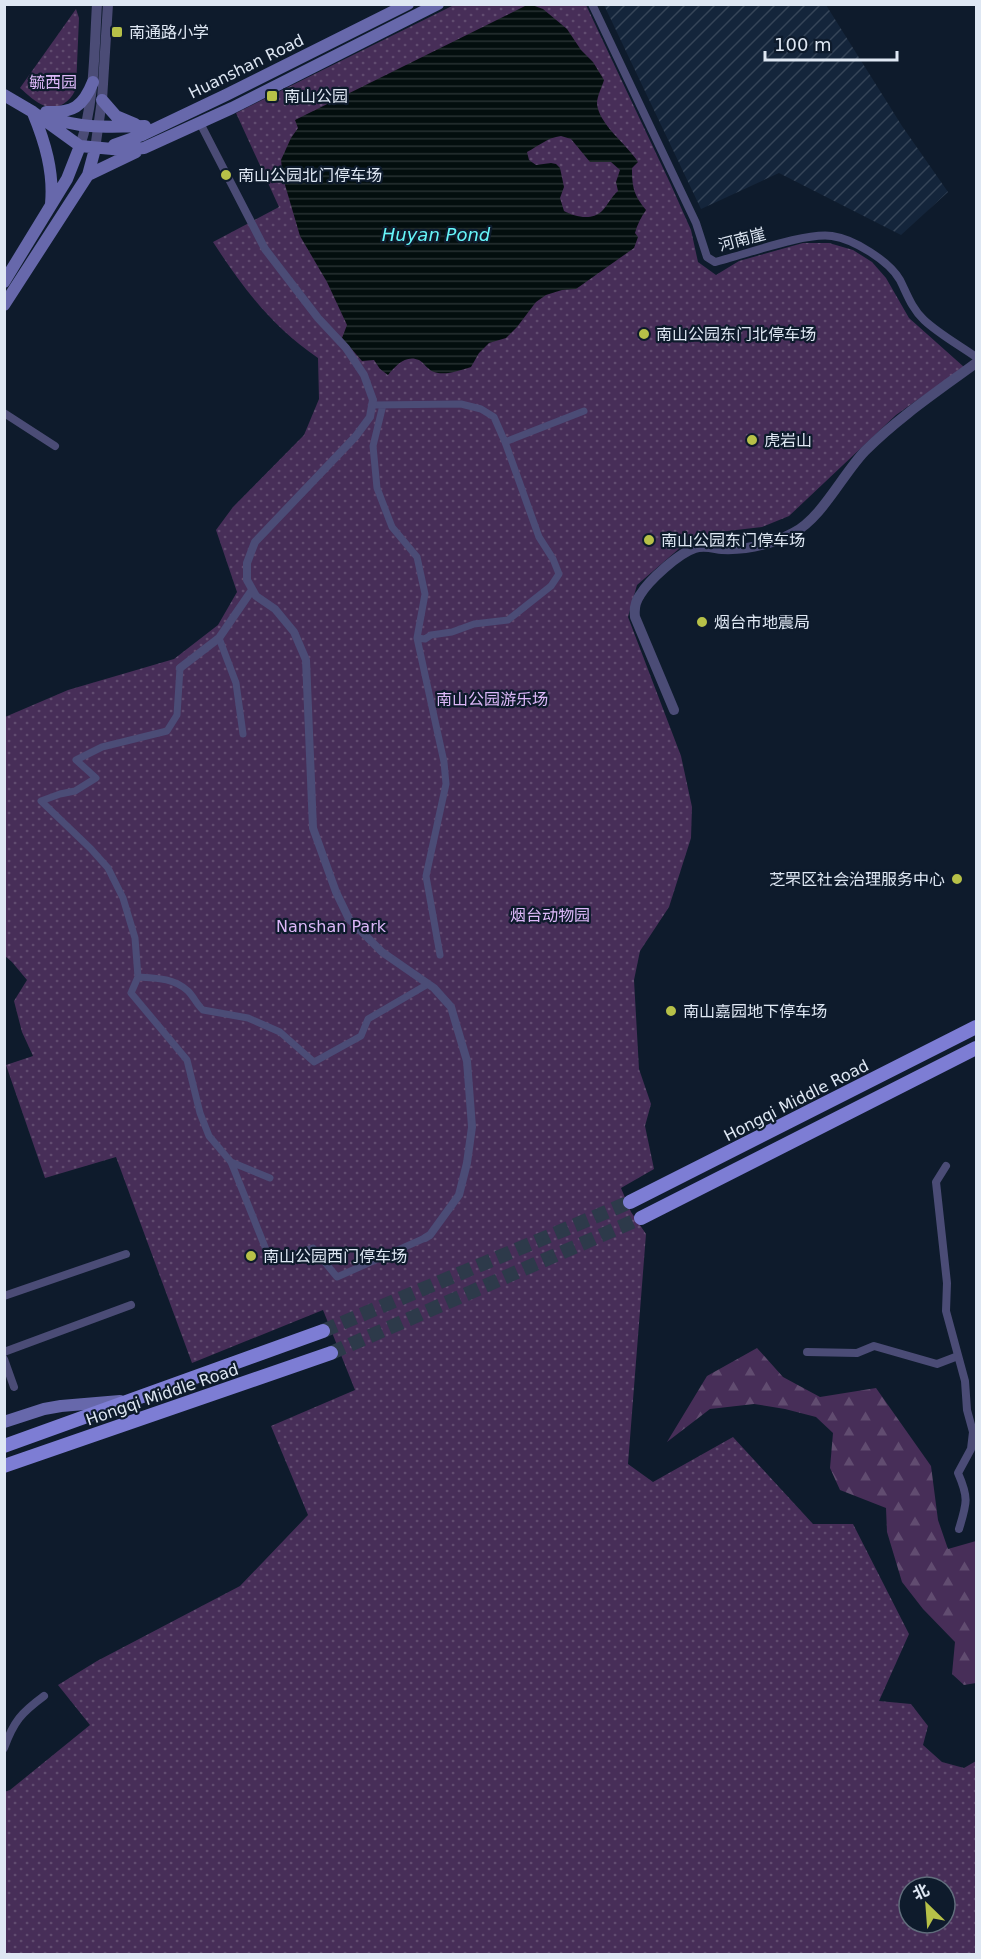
<svg xmlns="http://www.w3.org/2000/svg" width="981" height="1959" viewBox="0 0 981 1959" font-family="'DejaVu Sans','Noto Sans SC',sans-serif">
<style>
.industrial{fill:url(#industrial-furrows)}
.forest{fill:url(#forest-firs)}
.park{fill:url(#park-dots);fill-rule:evenodd}
.water{fill:url(#water-rules);fill-rule:evenodd}
.lines{fill:none;stroke-linecap:round;stroke-linejoin:round}
.primary-tunnel{stroke:#2d3a4a;stroke-width:14;stroke-dasharray:14 7;stroke-linecap:butt}
.pedestrian{stroke:#4b4c76;stroke-width:7}
.minor{stroke:#4b4c76;stroke-width:8}
.tertiary{stroke:#4b4c76;stroke-width:10}
.secondary{stroke:#6768ab;stroke-width:12}
.primary{stroke:#7d7dd4;stroke-width:14}
.poi-dot{fill:#b7c148;stroke:#0e1b2c;stroke-width:2}
.labels{text-anchor:middle;stroke-width:4.5;stroke-linejoin:round;paint-order:stroke}
.poi-label{font-size:16px;fill:#dee7f3;stroke:#0e1b2c;text-anchor:start}
.street-label{font-size:16px;fill:#dee7f3;stroke:#0e1b2c}
.park-label{font-size:16px;fill:#ddb8f9;stroke:#0e1b2c}
.water-label{font-size:18px;font-style:italic;fill:#66f5f9;stroke:#0e1b2c}
</style>
<defs>
<pattern id="industrial-furrows" width="10" height="10" patternUnits="userSpaceOnUse" patternTransform="scale(1.5)"><rect width="10" height="10" fill="#14253b"/><path d="M-1 1l2-2M0 10L10 0M9 11l2-2" fill="none" stroke="#364558"/></pattern>
<pattern id="forest-firs" width="22" height="20" patternUnits="userSpaceOnUse" patternTransform="scale(1.5)"><rect width="22" height="20" fill="#472e58"/><path d="M5 1l3.5 6h-7zM16 11l3.5 6h-7z" fill="#614c70"/></pattern>
<pattern id="park-dots" width="8" height="8" patternUnits="userSpaceOnUse" patternTransform="scale(1.5)"><rect width="8" height="8" fill="#472e58"/><path d="M2 2h.1M6 6h.1" fill="none" stroke="#614c70" stroke-width="1.8" stroke-linecap="round"/></pattern>
<pattern id="water-rules" width="6" height="5" patternUnits="userSpaceOnUse" patternTransform="scale(1.5)"><rect width="6" height="5" fill="#030e0e"/><path d="M0 2.5h6" fill="none" stroke="#273132"/></pattern>
</defs>
<rect width="100%" height="100%" fill="#0e1b2c"/>
<path class="industrial" d="M604 5H826L902 126 948 192 901 235 779 173 701 209Z"/>
<path class="forest" d="M757 1348 783 1377 820 1397 876 1388 931 1466 938 1520 948 1549 976 1541V1683L964 1685 952 1674 955 1642 923 1609 902 1582 887 1532 886 1508 840 1490 830 1468 833 1433 816 1417 785 1409 754 1404 710 1409 667 1442 707 1376Z"/>
<path class="park" d="M454 5H586L671 185 691 230 698 262 716 275 739 261 803 243H829L853 250 872 262 886 278 909 318 964 367 896 415 789 516 762 527 719 532 698 539 681 547 637 585 628 617 681 756 692 807 691 838 669 907 640 951 634 980 639 1069 651 1104 645 1126 654 1169 621 1188 631 1212 646 1234 628 1464 653 1482 733 1437 813 1524H853L909 1634 879 1701 911 1704 928 1726 923 1745 942 1762 964 1768 976 1761V1954H5L4 1792 10 1790 90 1725 58 1685 97 1661 240 1586 308 1515 271 1426 355 1390 323 1310 192 1363 116 1157 45 1178 6 1065 33 1056 22 1032 14 1001 27 980 12 962 5 956V717L68 690 174 659 218 625 237 592 216 530 233 507 304 435 319 399 318 358C272 327 243 288 213 242L279 207 236 113ZM909 1887H945V1923H909Z
M76 9 79 18 76 88C72 100 59 111 45 106 36 103 27 94 20 88Z"/>
<path class="water" d="M527 5H532L543 9 567 29 581 50 593 62 604 80C602 87 597 96 597 103 598 124 627 144 638 162L632 168C632 188 634 195 646 210 641 217 637 225 635 233L638 237 634 248 576 289 562 290 546 295 536 302 517 327 506 338 489 343 479 353 471 367C461 370 445 376 434 372 428 370 424 363 419 360 406 354 395 366 388 375L380 369 374 360 362 361 342 338 347 325 327 282 300 236 283 178 281 160 291 138 298 128 295 120ZM561 136 571 139 590 162H611L620 170 616 182 618 191C611 197 608 205 602 211 592 221 575 217 564 211L560 198 564 187 560 168 556 164 551 163 536 165 529 160 527 152C540 145 547 138 561 136Z"/>
<g class="lines">
<path class="primary-tunnel" d="M323 1331 630 1202
M331 1353 641 1218"/>
<path class="pedestrian" d="M372 405 461 404 481 409 494 417 505 442 539 537 553 559 559 574 551 586 508 620 474 624 452 632 431 635 425 639 417 638
M383 405 373 446 377 488 392 527 417 557 425 594 417 638 444 762 446 784 426 876 440 955
M505 442 584 411
M219 638 236 683 243 734
M180 668 177 715 167 731 102 747 76 760 96 778 75 791 60 794 41 801 91 849 108 868 123 898 135 938 138 977 131 993 187 1060 200 1113 209 1136 231 1162 271 1262 313 1248 337 1277 425 1238
M138 977C156 978 174 978 188 991 194 997 197 1005 203 1010L248 1018 280 1032 314 1062 361 1036 368 1019 428 984
M231 1162 270 1178"/>
<path class="minor" d="M592 4 696 223 707 257 715 262C744 255 805 232 832 236 854 239 889 261 900 280 907 294 912 309 924 320 939 334 959 345 976 357
M200 123 265 249 318 318 346 348 364 375 373 400 370 417 356 436 255 542 247 563V580L256 596 275 609 294 632 306 660 313 828 336 892 349 919 382 952 434 988 451 1007 467 1061 472 1127 467 1163 459 1195 430 1235 425 1238
M4 413 55 446
M180 668 219 638 252 590
M946 1166 936 1182 947 1283 946 1311 965 1381 967 1410 973 1432 971 1449 958 1473C969 1498 967 1503 959 1529
M4 1296 126 1254
M4 1352 131 1305
M807 1352 857 1353 874 1346 937 1364 958 1356
M4 1359 14 1387
M4 1748C14 1721 21 1713 44 1696"/>
<path class="tertiary" d="M80 146C95 101 94 52 97 4
M95 149 102 100 108 4
M674 710 635 617C634 609 635 602 640 595 649 580 679 553 695 548 704 545 713 548 722 549 746 550 772 544 793 533 822 518 842 475 865 451 899 417 938 391 976 363"/>
<path class="secondary" d="M4 95 33 112 80 146 123 150 144 148 232 108 438 4
M102 100 116 116 135 124
M46 112C73 113 83 107 93 82
M33 113C45 142 54 172 51 204
M45 116C81 129 107 127 145 126
M114 145 142 135 226 95 408 4
M88 175 136 152
M4 282 67 179 80 146
M4 305 88 175 95 149
M4 1422 44 1409 61 1406 120 1401"/>
<path class="primary" d="M630 1202 976 1027
M641 1218 976 1048
M4 1446 323 1331
M4 1466 331 1353"/>
</g>
<g class="poi-dot">
<rect x="111" y="26" width="12" height="12" rx="3"/>
<rect x="266" y="90" width="12" height="12" rx="3"/>
<circle cx="226" cy="175" r="6"/>
<circle cx="644" cy="334" r="6"/>
<circle cx="752" cy="440" r="6"/>
<circle cx="649" cy="540" r="6"/>
<circle cx="702" cy="622" r="6"/>
<circle cx="957" cy="879" r="6"/>
<circle cx="671" cy="1011" r="6"/>
<circle cx="251" cy="1256" r="6"/>
</g>
<g class="labels">
<g class="poi-label">
<text x="129" y="38">南通路小学</text>
<text x="284" y="102">南山公园</text>
<text x="238" y="181">南山公园北门停车场</text>
<text x="656" y="340">南山公园东门北停车场</text>
<text x="764" y="446">虎岩山</text>
<text x="661" y="546">南山公园东门停车场</text>
<text x="714" y="628">烟台市地震局</text>
<text x="945" y="885" text-anchor="end">芝罘区社会治理服务中心</text>
<text x="683" y="1017">南山嘉园地下停车场</text>
<text x="263" y="1262">南山公园西门停车场</text>
</g>
<g class="street-label">
<text transform="translate(246 66) rotate(-26)" y="6">Huanshan Road</text>
<text transform="translate(742 239) rotate(-15)" y="6">河南崖</text>
<text transform="translate(796 1100) rotate(-27)" y="6">Hongqi Middle Road</text>
<text transform="translate(162 1394) rotate(-19)" y="6">Hongqi Middle Road</text>
</g>
<g class="park-label">
<text x="53" y="88">毓西园</text>
<text x="492" y="705">南山公园游乐场</text>
<text x="550" y="921">烟台动物园</text>
<text x="331" y="932">Nanshan Park</text>
</g>
<g class="water-label">
<text x="436" y="241">Huyan Pond</text>
</g>
</g>
<rect width="981" height="1959" fill="none" stroke="#dee7f3" stroke-width="12"/>
<g transform="translate(927 1905) rotate(335)"><circle r="28" fill="#0e1b2c" stroke="#616d7c" stroke-width="1.5"/>
<path d="M0-4.5L10 22L0 15L-10 22Z" fill="#b7c148"/>
<text y="-9" font-size="16" font-weight="bold" text-anchor="middle" fill="#dee7f3">北</text>
</g>
<path d="M765 51v9h132v-9" fill="none" stroke="#dee7f3" stroke-width="3"/>
<text x="774" y="51" font-size="18" fill="#dee7f3" stroke="#0e1b2c" stroke-width="4.5" paint-order="stroke">100 m</text>
</svg>
